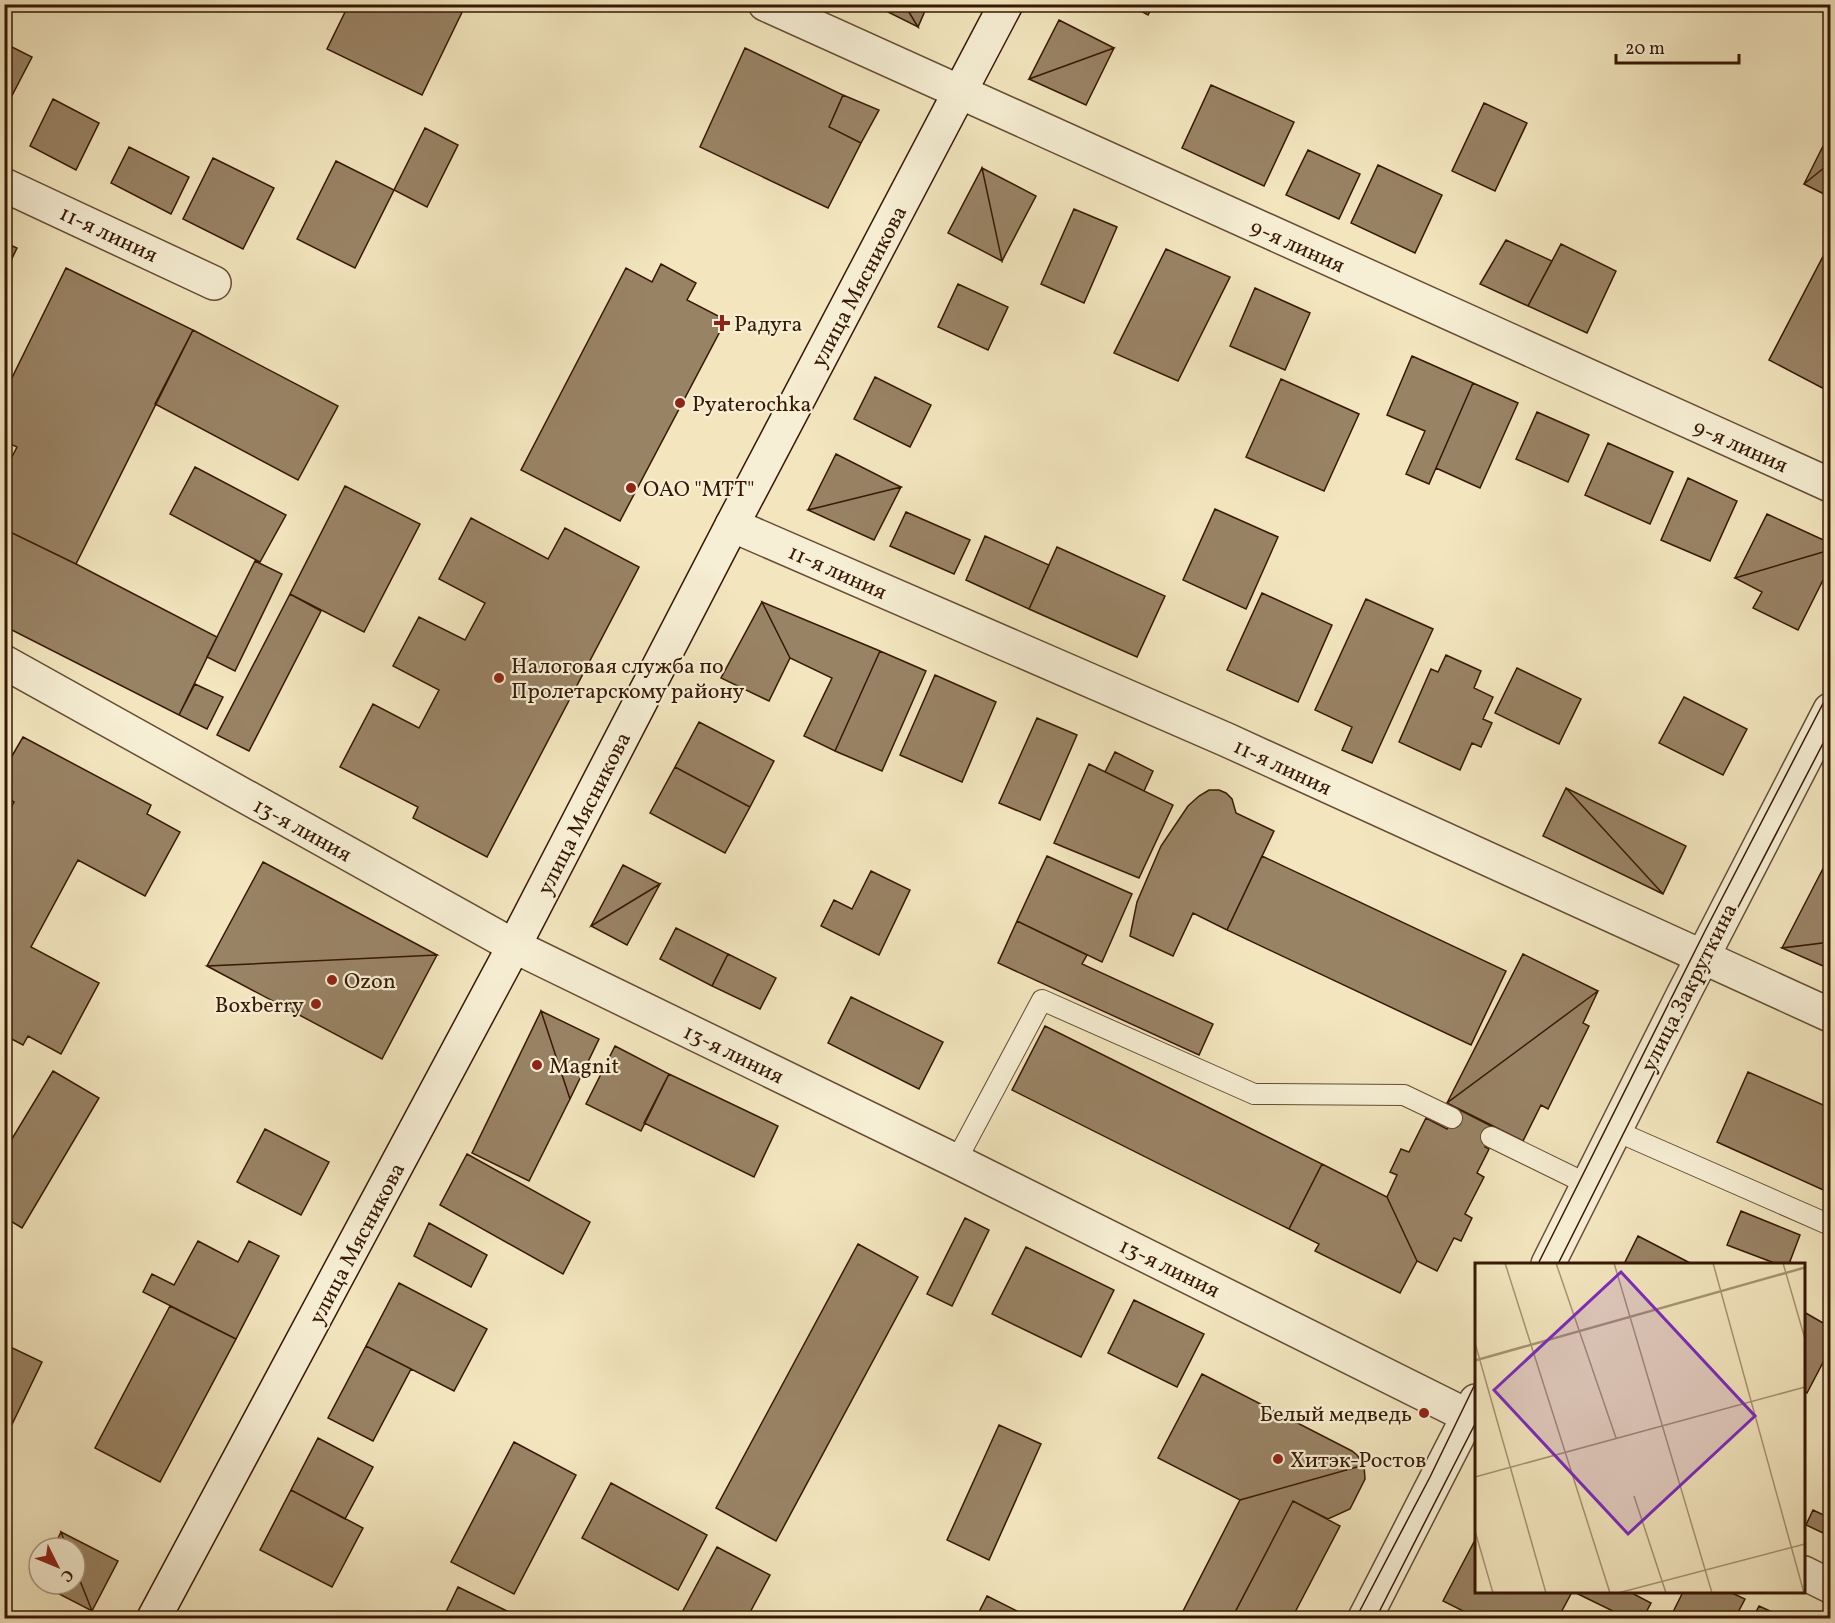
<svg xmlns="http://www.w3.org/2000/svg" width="1835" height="1623" viewBox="0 0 1835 1623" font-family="Vollkorn,serif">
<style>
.building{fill:#998365;stroke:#371804;stroke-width:1.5}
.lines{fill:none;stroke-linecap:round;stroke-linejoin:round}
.service-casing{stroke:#664c33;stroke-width:22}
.minor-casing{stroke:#664c33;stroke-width:36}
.tertiary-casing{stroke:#664c33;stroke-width:36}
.secondary-casing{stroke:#371804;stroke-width:36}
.service{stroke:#f7efd5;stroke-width:20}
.minor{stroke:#f7efd5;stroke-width:33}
.tertiary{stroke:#f7efd5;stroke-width:33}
.secondary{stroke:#f7efd5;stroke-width:33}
.tram{stroke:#371804;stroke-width:1.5}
.poi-dot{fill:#8f2418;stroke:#f7efd5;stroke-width:2}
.labels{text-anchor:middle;stroke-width:4.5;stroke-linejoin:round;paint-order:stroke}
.street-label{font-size:22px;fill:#371804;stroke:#f7efd5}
.poi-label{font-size:22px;fill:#371804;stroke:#f7efd5;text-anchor:start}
.inset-road{fill:none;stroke:#a89474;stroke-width:1.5}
.view{fill:#7b2cbf;fill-opacity:0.15;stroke:#7b2cbf;stroke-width:3}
.inset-edge{fill:none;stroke:#371804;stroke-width:3}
</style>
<rect width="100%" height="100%" fill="#f3e6bf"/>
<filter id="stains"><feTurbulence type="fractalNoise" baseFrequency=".00333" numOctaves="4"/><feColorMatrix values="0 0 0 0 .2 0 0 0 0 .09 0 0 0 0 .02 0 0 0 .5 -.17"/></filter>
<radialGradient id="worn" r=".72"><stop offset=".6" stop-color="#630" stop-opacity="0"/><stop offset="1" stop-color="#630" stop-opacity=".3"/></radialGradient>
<path class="building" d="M349 4H466L422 95 327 49Z
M872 4H904L918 27Z
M904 4H928L918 27Z
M1128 4H1154L1148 15Z
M1059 20 1114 48 1029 79Z
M4 43 32 57 4 111Z
M745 48 843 95 829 127 861 143 828 208 700 147Z
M1114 48 1086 105 1029 79Z
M1211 85 1294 122 1264 186 1182 148Z
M843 95 879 110 861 143 829 127Z
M53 99 99 123 76 170 30 146Z
M1484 103 1527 123 1495 191 1452 171Z
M425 128 458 145 427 207 394 190Z
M1830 132V163L1804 184Z
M129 147 189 177 171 214 111 183Z
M1308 150 1360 174 1339 219 1286 195Z
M213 158 274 188 243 249 183 219Z
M336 161 394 190 355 268 297 239Z
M1830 163V197L1804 184Z
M1378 165 1442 195 1415 253 1351 223Z
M982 168 1036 196 1002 261Z
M982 168 1002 261 948 233Z
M1074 209 1117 227 1084 303 1041 284Z
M1506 240 1552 261 1528 306 1480 284Z
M4 242 17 248 4 275Z
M1830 243V392L1769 360Z
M1561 244 1616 271 1587 333 1528 306Z
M1166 249 1230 277 1178 381 1114 353Z
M661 264 696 283 687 300 726 320 620 521 521 470 626 268 652 282Z
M66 268 193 330 76 564 4 529V472L17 447 4 441V394Z
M958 284 1008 307 988 350 938 327Z
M1255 288 1310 313 1285 370 1230 346Z
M193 330 338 406 298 480 155 404Z
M1412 356 1473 383 1429 484 1406 474 1425 431 1387 415Z
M875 377 931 405 910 447 854 419Z
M1281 379 1359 414 1324 491 1246 457Z
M1473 383 1518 403 1480 488 1436 468Z
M1537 412 1589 435 1568 482 1516 459Z
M1608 443 1673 472 1650 524 1585 495Z
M836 454 901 487 808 510Z
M195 467 286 515 260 562 170 514Z
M1688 478 1737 501 1710 561 1661 540Z
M345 486 420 524 364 632 290 594Z
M901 487 874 540 808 510Z
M1215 509 1278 537 1246 609 1183 580Z
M906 512 970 540 954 574 890 546Z
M1767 514 1830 543V550L1735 578Z
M471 518 548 559 565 528 639 567 487 857 413 818 418 807 340 767 373 704 419 728 439 690 393 666 419 617 465 640 485 603 439 579Z
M4 529 76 564 217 637 179 715 4 626Z
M985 536 1049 565 1029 609 966 580Z
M1057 547 1165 596 1137 657 1029 609Z
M1830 550V566L1798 630 1753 608 1762 592 1735 578Z
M255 561 282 574 235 671 207 657Z
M1262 593 1332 625 1298 702 1227 670Z
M290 594 321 611 249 751 217 735Z
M1366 599 1433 629 1372 763 1342 750 1352 727 1315 710Z
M762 602 880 651 835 751 804 736 832 678 790 658Z
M762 602 790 658 769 701 721 678Z
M880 651 926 671 882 771 835 751Z
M1446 655 1481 671 1474 688 1493 697 1483 719 1492 723 1481 747 1472 743 1460 770 1399 742 1431 669 1438 672Z
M1517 668 1581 699 1559 744 1495 713Z
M935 675 996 702 962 782 900 755Z
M195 684 223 697 207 729 179 715Z
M1684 697 1747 729 1723 775 1659 743Z
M1037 718 1077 735 1040 820 999 803Z
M699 722 774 761 750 807 675 767Z
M23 737 151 805 147 814 180 832 145 896 78 860 31 947 99 983 61 1054 28 1036 23 1045 4 1035V820L14 802 4 796V752L12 756Z
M1115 752 1153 771 1144 791 1105 772Z
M1089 764 1173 805 1139 878 1054 843Z
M675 767 750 807 725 853 650 813Z
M1566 788 1663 894 1543 836Z
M1566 788 1686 846 1663 894Z
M1209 790H1219L1226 793 1232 799 1236 813 1274 831 1227 930 1193 913 1173 956 1130 936 1137 902 1161 846 1188 806 1199 796Z
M1830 855V942L1782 948Z
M1047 856 1132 894 1102 962 1017 921Z
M1262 856 1506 971 1471 1045 1227 930Z
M263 862 437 955 207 966Z
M623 865 660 884 591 926Z
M871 871 910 890 879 955 821 926 834 900 852 909Z
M660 884 627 945 591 926Z
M1017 921 1087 955 1082 964 1213 1024 1199 1055 998 963Z
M676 928 728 954 712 986 660 959Z
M1830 942V969L1782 948Z
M728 954 776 978 760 1009 712 986Z
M1523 954 1598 991 1447 1103Z
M437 955 382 1059 207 966Z
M1598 991 1583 1023 1589 1026 1548 1109 1541 1105 1523 1141 1447 1103Z
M851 997 943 1042 919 1089 828 1043Z
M541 1011 599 1039 570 1099Z
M541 1011 570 1099 529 1181 472 1153Z
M1045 1026 1322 1164 1289 1229 1012 1090Z
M615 1046 669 1074 641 1131 586 1104Z
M53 1071 99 1098 22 1228 4 1217V1152Z
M1748 1072 1830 1108V1193L1717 1142Z
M669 1074 778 1126 754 1177 644 1123Z
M1458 1109 1495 1128 1485 1147 1489 1149 1477 1173 1484 1177 1465 1214 1472 1218 1461 1241 1454 1238 1437 1271 1417 1261 1387 1197 1397 1175 1390 1172 1401 1149 1409 1152 1426 1118 1447 1129Z
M265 1129 329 1162 301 1215 237 1182Z
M467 1154 590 1222 563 1274 440 1205Z
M1322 1164 1387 1197 1417 1261 1400 1293 1315 1251 1319 1244 1289 1229Z
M1741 1211 1800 1235 1789 1264H1777L1727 1245Z
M965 1218 989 1230 952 1306 927 1294Z
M429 1223 487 1255 471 1287 414 1256Z
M1638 1236 1692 1264H1624Z
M198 1241 238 1262 249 1241 279 1256 236 1339 143 1292 152 1274 174 1285Z
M858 1244 918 1277 776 1541 716 1508Z
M1026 1247 1114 1290 1081 1357 992 1314Z
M399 1283 487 1329 454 1391 366 1346Z
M1134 1300 1204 1334 1177 1387 1108 1353Z
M170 1306 236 1339 160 1482 95 1448Z
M1804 1312 1830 1327V1349L1807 1393 1804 1391Z
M4 1344 42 1362 4 1441Z
M366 1346 411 1369 373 1441 328 1418Z
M1202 1374 1352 1451 1357 1455 1364 1465 1240 1500 1158 1458Z
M999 1425 1041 1444 989 1560 947 1540Z
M318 1438 373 1467 345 1519 291 1490Z
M514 1442 576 1475 514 1594 451 1562Z
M1364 1465 1365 1479 1350 1509 1328 1519 1293 1501 1232 1618H1184L1180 1617 1240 1500Z
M611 1483 707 1535 678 1590 582 1538Z
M291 1490 363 1528 332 1587 260 1550Z
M1293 1501 1340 1526 1292 1618H1232Z
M1813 1510 1830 1518 1823 1533 1806 1525Z
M61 1532 67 1548H53Z
M61 1532 118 1561 92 1611 75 1568V1548H67Z
M1475 1540 1476 1541V1592H1572L1558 1618H1477L1443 1601Z
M717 1547 770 1575 747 1618H679Z
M75 1568 92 1611 40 1584H75Z
M458 1587 509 1612 522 1618H443Z
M1574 1592H1630L1651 1603 1643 1618H1627Z
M1683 1592H1730L1745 1599 1735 1618H1670Z
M987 1596 1027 1616 1026 1618H976Z
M1759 1606 1785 1618H1753Z"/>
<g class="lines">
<g class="service-casing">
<path id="service" d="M1616 1131 1830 1225
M1491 1137 1589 1185
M956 1161 1042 1000 1254 1094 1404 1095 1452 1118"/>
</g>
<g class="minor-casing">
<path id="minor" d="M765 4 1830 485
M4 185 214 283
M732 525 1227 740 1830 1015
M4 662 514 946"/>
</g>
<g class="tertiary-casing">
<path id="tertiary" d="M514 946 956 1161 1476 1420
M1548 1264 1684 993 1830 710
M1804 1573 1830 1586
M1365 1618 1476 1401"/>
</g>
<g class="secondary-casing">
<path id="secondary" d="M154 1618 514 946 732 525 1006 4"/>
</g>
<use href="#service" class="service"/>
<use href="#minor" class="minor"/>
<use href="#tertiary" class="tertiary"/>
<use href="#secondary" class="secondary"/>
<path class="tram" d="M1538 1264 1705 931 1830 690
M1558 1264 1710 961 1830 730
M1356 1618 1430 1477 1476 1382
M1376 1618 1476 1422"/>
</g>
<g class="poi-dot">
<path d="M719 314h6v6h6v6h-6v6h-6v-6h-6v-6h6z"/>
<circle cx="680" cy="403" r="6"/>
<circle cx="631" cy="488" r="6"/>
<circle cx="499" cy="678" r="6"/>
<circle cx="332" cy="980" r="6"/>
<circle cx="316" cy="1004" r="6"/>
<circle cx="537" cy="1065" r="6"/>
<circle cx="1424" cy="1413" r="6"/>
<circle cx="1278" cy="1459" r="6"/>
</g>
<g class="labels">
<g class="street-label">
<text transform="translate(109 233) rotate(25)" y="8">11-я линия</text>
<text transform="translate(1298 245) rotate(24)" y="8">9-я линия</text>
<text transform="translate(858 286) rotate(-62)" y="8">улица Мясникова</text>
<text transform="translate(1741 445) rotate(24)" y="8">9-я линия</text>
<text transform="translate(838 571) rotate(24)" y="8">11-я линия</text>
<text transform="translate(1283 766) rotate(25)" y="8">11-я линия</text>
<text transform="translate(583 813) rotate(-63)" y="8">улица Мясникова</text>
<text transform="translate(303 829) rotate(29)" y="8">13-я линия</text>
<text transform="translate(1688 987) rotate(-63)" y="8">улица Закруткина</text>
<text transform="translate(734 1053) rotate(26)" y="8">13-я линия</text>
<text transform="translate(356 1243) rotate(-62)" y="8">улица Мясникова</text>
<text transform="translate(1170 1267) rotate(26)" y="8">13-я линия</text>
</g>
<g class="poi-label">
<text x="734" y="331">Радуга</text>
<text x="692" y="411">Pyaterochka</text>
<text x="643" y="496">ОАО "МТТ"</text>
<text x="511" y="673">Налоговая служба по<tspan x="511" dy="25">Пролетарскому району</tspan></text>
<text x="344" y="988">Ozon</text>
<text x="304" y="1012" text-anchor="end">Boxberry</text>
<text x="549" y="1073">Magnit</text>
<text x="1412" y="1421" text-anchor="end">Белый медведь</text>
<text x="1290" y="1467">Хитэк-Ростов</text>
</g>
</g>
<g transform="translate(1475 1263)">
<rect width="330" height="330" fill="#f3e6bf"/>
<path class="inset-road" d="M30 0 135 330M81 0 141 175M139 0 237 330M238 0 329 330M308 0 330 76M0 80 71 330M0 97 330 4M0 98 330 5M0 214 330 124M159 233 191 330M0 268 18 330M143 330 330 281"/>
<path class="view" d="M146 9 280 153 153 271 19 127Z"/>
<rect width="330" height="330" class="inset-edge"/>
</g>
<rect width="1835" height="1623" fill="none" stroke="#f3e6bf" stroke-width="24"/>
<rect x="6" y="6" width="1823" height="1611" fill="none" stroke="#371804" stroke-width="3"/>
<rect x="12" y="12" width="1811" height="1599" fill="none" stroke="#371804" stroke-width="1.5"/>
<g transform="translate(57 1566) rotate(133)"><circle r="28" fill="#f7efd5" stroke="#aa9981" stroke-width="1.5"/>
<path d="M0-4.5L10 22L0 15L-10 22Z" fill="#8f2418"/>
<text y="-9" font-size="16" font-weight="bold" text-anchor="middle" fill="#371804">С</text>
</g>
<path d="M1616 54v9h123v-9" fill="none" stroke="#371804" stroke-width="3"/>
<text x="1625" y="54" font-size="18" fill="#371804" stroke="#f7efd5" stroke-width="4.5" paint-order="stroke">20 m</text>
<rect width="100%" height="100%" filter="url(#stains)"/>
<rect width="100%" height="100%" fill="url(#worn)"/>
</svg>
